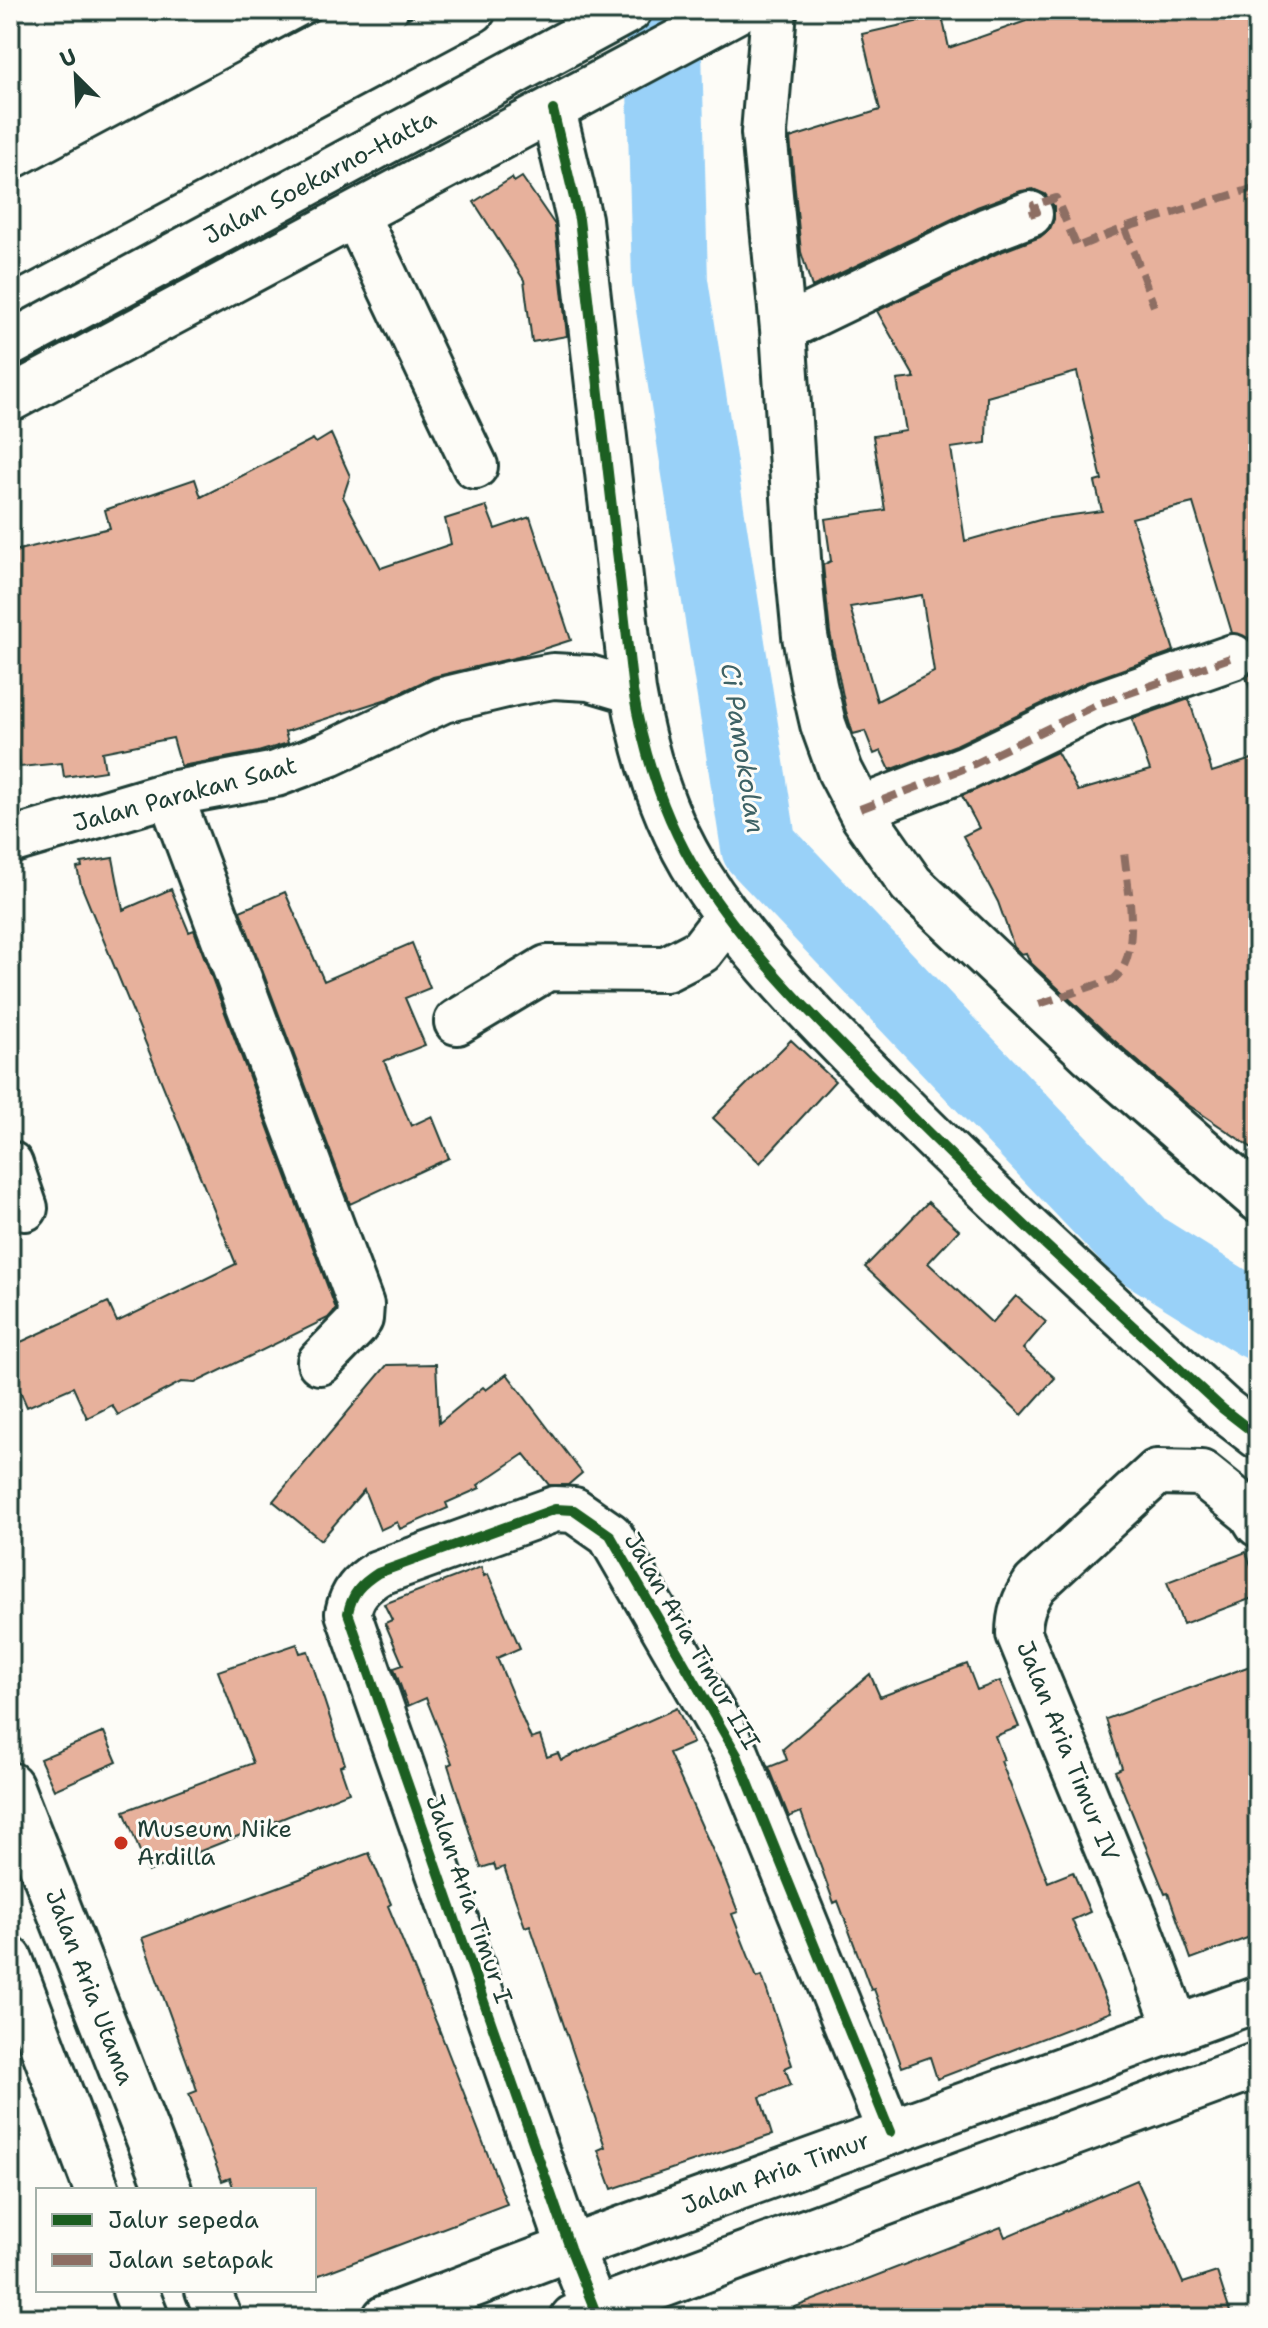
<svg xmlns="http://www.w3.org/2000/svg" width="1268" height="2328" viewBox="0 0 1268 2328" font-family="'Shantell Sans',sans-serif">
<style>
.lines{fill:none;stroke-linecap:round;stroke-linejoin:round}
.river{stroke:#99d1f8;stroke-width:76}
.building{fill:#e7b19c;stroke:#1f3d34;stroke-width:2;fill-rule:evenodd}
.minor-casing{stroke:#1f3d34;stroke-width:50}
.major-casing{stroke:#1f3d34;stroke-width:50}
.highway-casing{stroke:#1f3d34;stroke-width:50}
.minor{stroke:#fdfcf7;stroke-width:44}
.major{stroke:#fdfcf7;stroke-width:44}
.highway{stroke:#fdfcf7;stroke-width:44}
.quiet{stroke:#8d6e63;stroke-width:8;stroke-dasharray:16 8;stroke-linecap:butt}
.cycleway-casing{stroke:#fdfcf7;stroke-width:15}
.cycleway{stroke:#1b5e20;stroke-width:10}
.poi-dot{fill:#c8321e;stroke:#fdfcf7;stroke-width:3}
.labels{text-anchor:middle;stroke-width:6;stroke-linejoin:round;paint-order:stroke}
.street-label{font-size:24px;fill:#1f3d34;stroke:#fdfcf7}
.poi-label{font-size:24px;fill:#1f3d34;stroke:#fdfcf7;text-anchor:start}
.water-label{font-size:26px;font-style:italic;fill:#3e6265;stroke:#fdfcf7}
</style>
<rect width="100%" height="100%" fill="#fdfcf7"/>
<filter id="ink" filterUnits="userSpaceOnUse"><feTurbulence type="fractalNoise" baseFrequency=".0125" numOctaves="2"/><feDisplacementMap in="SourceGraphic" scale="16" xChannelSelector="R" yChannelSelector="G"/><feConvolveMatrix kernelMatrix="1 2 1 2 8 2 1 2 1" color-interpolation-filters="sRGB"/></filter>
<g filter="url(#ink)">
<g class="lines">
<path class="river" d="M663 10 670 282 759 847 1141 1249 1258 1322"/>
</g>
<path class="building" d="M1024 10H1258V688L1250 689 1246 677 1252 673 1257 662 1256 648 1249 638 1232 633 1193 503 1132 518 1174 651 1087 682 956 745 890 770 881 751 874 754 865 731 853 734 846 711 830 633 823 565 831 561 825 519 885 510 873 436 906 431 897 380 915 378 877 311 998 253 1040 237 1050 229 1054 219V206L1045 194 1033 189 1021 191 977 207 812 287 801 252 790 138 880 110 862 34 942 16 949 48 1026 21ZM1077 372 1102 480 1095 482 1102 511 1043 519 965 541 951 448 986 443 987 397ZM922 595 934 672 877 701 850 607Z
M522 177 555 225 567 336 532 342 524 280 474 202 512 178 514 182Z
M331 434 350 476 343 497 381 568 451 544 445 519 486 506 495 529 530 517 571 640 518 657 433 677 387 699 285 732 288 743 258 752 181 766 173 738 102 752 105 771 64 777 62 763 20 767 10 698V552L110 528 105 510 195 479 201 497 313 439 316 443Z
M1189 699 1212 772 1258 757V1152L1187 1104 1108 1035 1030 962 1026 953 1021 954 1014 947 998 902 963 836 979 828 962 796 1057 752 1078 791 1150 770 1132 719Z
M113 858 123 910 171 889 189 932 194 930 336 1309 328 1318 195 1383 181 1382 118 1415 112 1405 87 1418 73 1387 27 1407 10 1368V1347L108 1302 117 1322 236 1264 81 885 77 868 82 867 81 863Z
M285 892 324 981 412 943 430 988 405 998 425 1045 384 1061 411 1126 432 1116 449 1158 350 1204 240 911Z
M791 1040 835 1081 760 1163 713 1118Z
M928 1202 959 1230 928 1263 992 1323 1016 1296 1046 1322 1023 1349 1055 1378 1022 1415 865 1267Z
M436 1364 439 1423 483 1387 486 1390 507 1374 582 1473 568 1485H549L524 1454 478 1485 480 1488 446 1503 448 1508 400 1529 397 1522 380 1530 364 1490 321 1540 273 1501 387 1365Z
M1246 1552 1258 1584V1596L1183 1624 1167 1582Z
M481 1567 484 1576 488 1574 520 1648 497 1658 531 1739 540 1736 547 1757 558 1753 561 1760 677 1708 693 1743 669 1753 722 1871 738 1912 732 1914 757 1978 762 1976 792 2065 785 2068 791 2085 760 2097 772 2135 612 2189 598 2150 605 2147 530 1925 525 1927 504 1867 496 1870 494 1864 481 1868 448 1765 452 1763 426 1698 408 1706 394 1668 403 1665 385 1623 392 1620 384 1604Z
M297 1644 300 1653 308 1651 345 1764 340 1766 349 1792 148 1872 124 1811 253 1763 218 1671Z
M1258 1663V1934L1191 1959 1168 1893 1165 1894 1115 1771 1122 1768 1106 1719Z
M967 1664 977 1690 1000 1681 1019 1727 995 1736 1004 1760 1001 1761 1048 1882 1073 1872 1090 1912 1072 1920 1111 2012 937 2079 930 2057 902 2067 874 1989 871 1990 838 1901 834 1903 801 1812 789 1817 769 1767 787 1760 783 1749 870 1674 880 1697Z
M104 1732 117 1762 54 1790 40 1759Z
M369 1853 391 1904 388 1906 439 2029 507 2204 314 2277V2190H234L230 2178 222 2181 189 2094 197 2091 195 2084 142 1938Z
M1137 2180 1183 2283 1217 2272 1232 2318H775V2315L1001 2227 1005 2237Z"/>
<g class="lines">
<g class="minor-casing">
<path id="minor" d="M774 10 764 133 783 329 799 574 805 636 814 685 823 724 840 771 864 817 911 884 1091 1054 1258 1199
M553 110 579 219 633 691C644 755 665 822 701 878 750 954 816 1019 880 1084 990 1196 1107 1302 1223 1409L1258 1436
M356 215 475 466
M783 329 988 230 1030 214
M170 794 361 1305 360 1319 355 1326 320 1362
M860 809 966 768 1098 704 1233 657
M10 841 170 794 276 774 329 754 443 700 514 683 553 676 589 678 633 691
M457 1022 547 968 666 969 701 951 728 916
M10 1164 25 1208
M10 1785 169 2190
M10 1959 97 2190
M1177 2029 1136 1919 1019 1634C1019 1614 1024 1600 1035 1584L1157 1472 1201 1473 1251 1513 1258 1524
M135 2290 146 2318
M208 2290 219 2318
M385 2318 570 2248 1258 1999
M573 2318 1258 2065
M598 2318 570 2248 348 1613C352 1593 361 1584 378 1573L555 1509 574 1510 610 1535 737 1755 890 2132"/>
</g>
<g class="major-casing">
<path id="major" d="M10 210 385 10
M10 399 738 10"/>
</g>
<g class="highway-casing">
<path id="highway" d="M10 257 473 10
M10 344 629 10"/>
</g>
<use href="#minor" class="minor"/>
<use href="#major" class="major"/>
<use href="#highway" class="highway"/>
<path class="quiet" d="M1030 214 1037 212 1034 205 1056 198 1077 247 1127 227 1258 187
M1125 228 1154 306
M860 809 966 768 1098 704 1233 657
M1039 1004 1114 979C1143 954 1127 886 1124 851"/>
<g class="cycleway-casing">
<path id="cycleway" d="M553 110 579 219 633 691C644 755 665 822 701 878 750 954 816 1019 880 1084 990 1196 1107 1302 1223 1409L1258 1436
M598 2318 570 2248 348 1613C352 1593 361 1584 378 1573L555 1509 574 1510 610 1535 737 1755 890 2132"/>
</g>
<use href="#cycleway" class="cycleway"/>
</g>
</g>
<circle class="poi-dot" cx="121" cy="1843" r="8"/>
<g class="labels">
<g class="street-label">
<text transform="translate(320 177) rotate(-28)" y="8">Jalan Soekarno-Hatta</text>
<text transform="translate(185 794) rotate(-15)" y="8">Jalan Parakan Saat</text>
<text transform="translate(692 1641) rotate(60)" y="8">Jalan Aria Timur III</text>
<text transform="translate(1068 1751) rotate(68)" y="8">Jalan Aria Timur IV</text>
<text transform="translate(469 1899) rotate(71)" y="8">Jalan Aria Timur I</text>
<text transform="translate(90 1987) rotate(69)" y="8">Jalan Aria Utama</text>
<text transform="translate(776 2173) rotate(-20)" y="8">Jalan Aria Timur</text>
</g>
<g class="poi-label">
<text x="137" y="1837">Museum Nike<tspan x="137" dy="28">Ardilla</tspan></text>
</g>
<g class="water-label">
<text transform="translate(743 748) rotate(81)" y="9">Ci Pamokolan</text>
</g>
</g>
<rect width="1268" height="2328" fill="none" stroke="#fdfcf7" stroke-width="40"/>
<rect x="20" y="20" width="1228" height="2288" fill="none" stroke="#1f3d34" stroke-width="3" filter="url(#ink)"/>
<rect x="36" y="2188" width="280" height="104" fill="#fdfcf7" stroke="#a4b0a9" stroke-width="2"/>
<rect x="52" y="2214" width="40" height="12" fill="#1b5e20" stroke="#a4b0a9" stroke-width="2"/>
<text x="108" y="2228" font-size="24" fill="#1f3d34">Jalur sepeda</text>
<rect x="52" y="2254" width="40" height="12" fill="#8d6e63" stroke="#a4b0a9" stroke-width="2"/>
<text x="108" y="2268" font-size="24" fill="#1f3d34">Jalan setapak</text>
<g transform="translate(76 76) rotate(336)" stroke="#fdfcf7" stroke-width="6" paint-order="stroke">
<path d="M0-6L14 30L0 20L-14 30Z" fill="#1f3d34"/>
<text y="-12" font-size="22" font-weight="bold" text-anchor="middle" fill="#1f3d34">U</text>
</g>
</svg>
